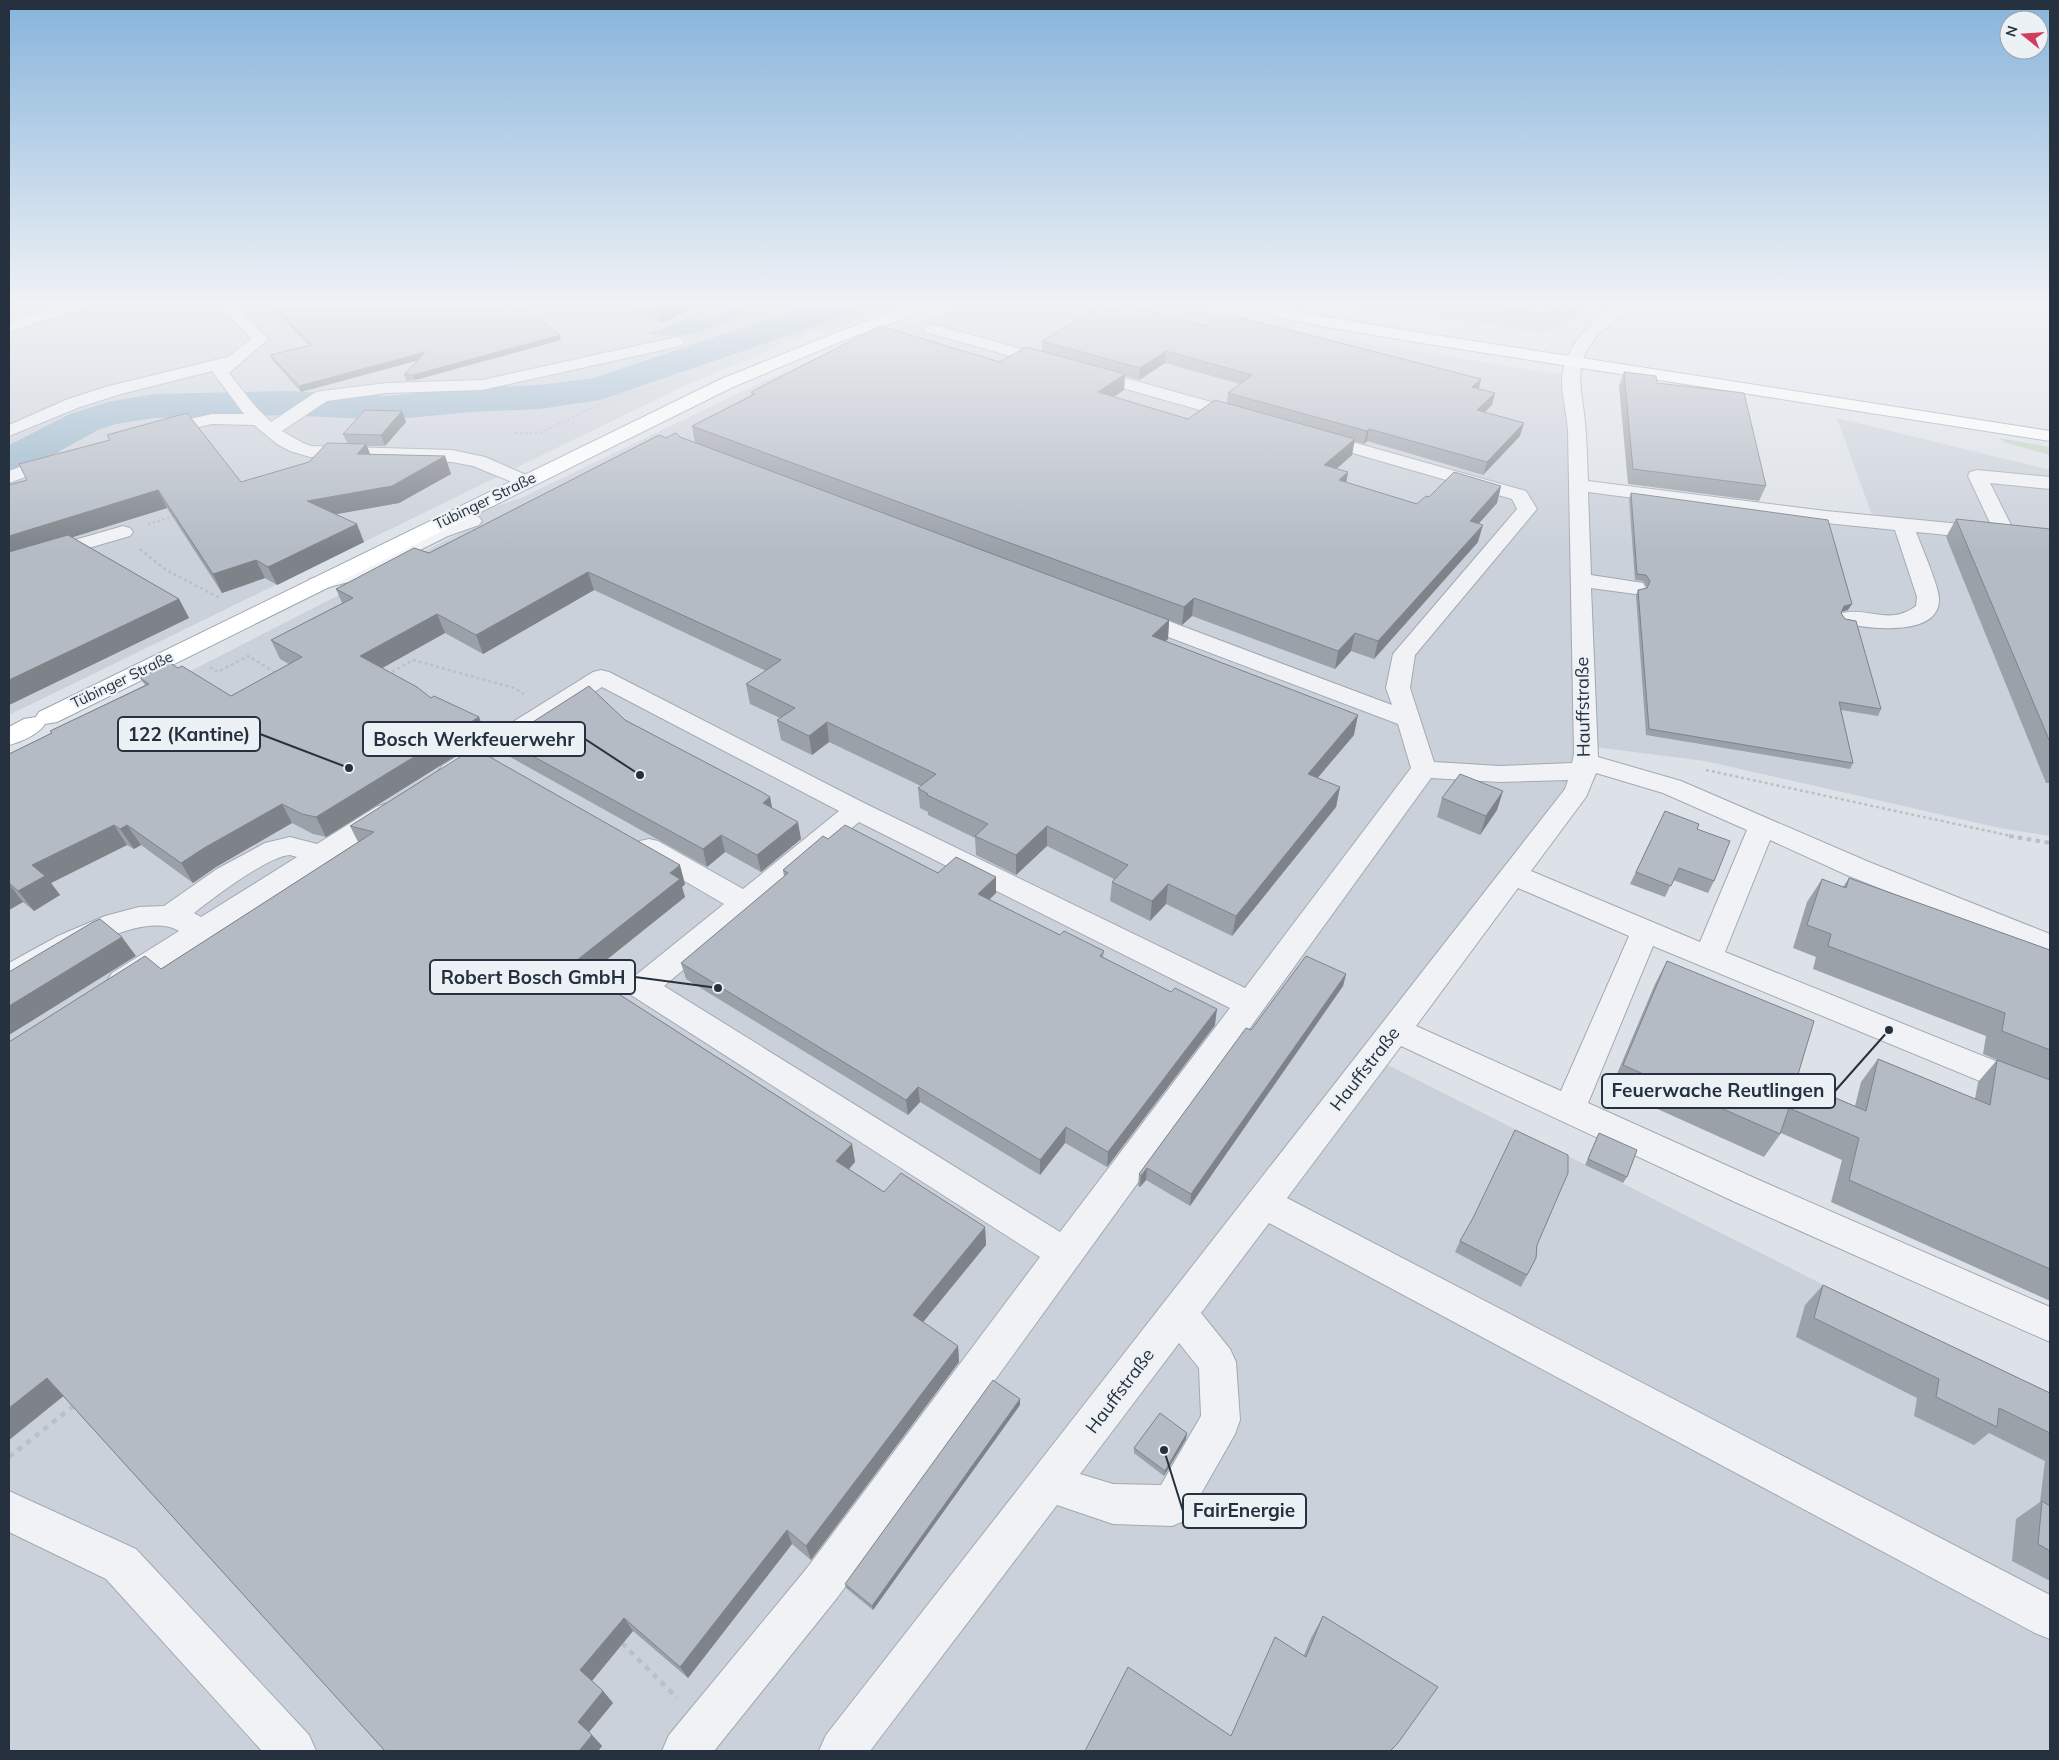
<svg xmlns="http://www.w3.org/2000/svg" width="2059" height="1760" viewBox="0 0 2059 1760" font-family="Mulish,sans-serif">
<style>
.built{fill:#cbd1da}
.green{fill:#c4d2be}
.water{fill:#96b3c9}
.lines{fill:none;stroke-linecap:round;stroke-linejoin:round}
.river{fill:#96b3c9;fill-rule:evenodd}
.minor-casing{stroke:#a2a9b2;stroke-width:2}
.major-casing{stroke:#9ca7b4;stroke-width:2}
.path-far3{stroke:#bbc0c6;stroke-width:2;stroke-dasharray:2.5 2.5;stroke-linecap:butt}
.path-far2{stroke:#bbc0c6;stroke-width:2.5;stroke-dasharray:3 3;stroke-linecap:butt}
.path-far1{stroke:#bbc0c6;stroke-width:4;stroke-dasharray:4.5 4.5;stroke-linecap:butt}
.path{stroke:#bbc0c6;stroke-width:4.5;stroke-dasharray:5.5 5.5;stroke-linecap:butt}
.minor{fill:#f0f2f6;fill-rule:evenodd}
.major{fill:#fff;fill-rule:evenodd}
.wall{fill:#9ba1a9;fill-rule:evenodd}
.shaded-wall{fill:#7e838a}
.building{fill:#b4bbc5;stroke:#7e838a}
.labels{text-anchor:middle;stroke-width:4.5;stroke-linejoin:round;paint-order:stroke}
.far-street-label{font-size:15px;fill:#26313f;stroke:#ecf1f5}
.street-label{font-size:18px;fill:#26313f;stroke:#ecf1f5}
.leader{fill:none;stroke:#26313f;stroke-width:2}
.callout-dot{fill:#26313f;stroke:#ecf1f5;stroke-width:2}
.callout{fill:#ecf1f5;stroke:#26313f;stroke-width:2}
.callout-label{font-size:19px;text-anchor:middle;font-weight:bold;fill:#26313f}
</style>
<rect width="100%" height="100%" fill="#dde2e8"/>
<path class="built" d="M9 304H817L788 314 817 330 682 387 9 715Z
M993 304H1174L1316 335 1570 376 1578 480 1873 518 1837 418 2050 470V836L2000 828 1705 761 1586 746 1582 777 1374 1058 2050 1399V1751H9V764L460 533 481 511 521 498 762 382 838 348 897 327 957 310Z"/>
<path class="green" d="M818 304H898L826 333 788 314Z
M1351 304H1492L1546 312C1562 301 1566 304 1584 311L1553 331 1537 332Z
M1999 438 2050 447V455L2004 442Z"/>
<path class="water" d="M744 304H758C735 321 703 334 675 336 666 336 657 335 648 334L690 318C707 325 728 312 744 304Z"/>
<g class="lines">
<path class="river" d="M813 304H865L860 311 600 400 540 409 471 412 387 420 283 415 154 418 116 424 98 430 24 471 9 474V445L70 414 108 402 154 394 283 391 387 396 471 388 540 385 594 378Z"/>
<g class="minor-casing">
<path id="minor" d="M65 304H89L87 307 9 332V322Z
M219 304H235L268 339 229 373 254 405 271 422 316 392 322 391 387 383 482 380 676 337 682 339 684 342 682 345 676 347 482 390 387 393 327 401 282 431 303 443 311 446 452 450 485 457 531 477 534 481 531 485 524 487 473 466 452 462 310 457 290 451 277 444 254 425 212 424 158 436 152 435 149 431 152 427 158 426 212 414H244L212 371 121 394 80 407 9 436V425L68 399 109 386 228 357 251 339Z
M1614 304H1631C1620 320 1601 328 1590 345 1573 371 1583 395 1585 423 1587 442 1587 461 1588 481L1826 511 1992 527 1968 476 1970 472 1977 470 2050 477V489L1990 483 2013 529 2050 533V545L1916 532C1922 548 1938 584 1939 598 1941 639 1865 628 1842 623L1839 618 1842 613C1870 607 1889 626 1916 606L1917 597 1895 530 1826 523 1588 492 1591 575 1643 583 1646 588 1643 593 1635 594 1591 588 1598 757 1681 781 1869 862 2050 934V956L1849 876 1770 840 1725 952 2050 1083V1110L1653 946 1588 1103 1759 1180 2050 1307V1342L1735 1202 1401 1046 1287 1198 2050 1595V1639L2035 1633 1269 1223 1201 1313 1230 1349 1236 1362 1240 1420 1235 1434 1186 1520 1172 1526 1113 1524 1057 1505 870 1751H819L826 1735 1565 789 1568 780 1500 782 1431 778 837 1598 714 1751H662L669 1735 807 1568 1040 1257 631 995 627 987 631 979 724 904 640 855 636 848 640 841 649 839 658 841 743 889 839 811 602 687 460 778 451 780 442 778 438 772 442 766 593 672 601 670 609 672 866 804 1245 988 1411 768 1398 724 1126 621 1123 616 1126 611 1134 609 1142 611 1392 705 1386 688 1393 654 1517 509 1512 499 1311 441 1308 437 1311 433 1317 432 1526 491 1537 509 1415 655 1410 688 1434 762 1500 766 1572 763 1574 754 1568 431C1567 414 1562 397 1562 380 1563 348 1590 323 1614 304ZM1596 773 1663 793 1747 830 1700 942 1531 871 1586 797ZM859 822 1230 1008 1060 1232 664 986ZM1518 888 1629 936 1561 1091 1416 1026ZM1179 1343 1199 1368 1201 1416 1161 1485 1113 1484 1080 1474Z
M932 324 1247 412 1250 416 1247 420 1241 421 1235 420 926 332 924 329 926 326Z
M57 453 64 455 66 459 64 463 9 483V471Z
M472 515 479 517 482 521 479 525 448 536 364 578 318 590 310 589 307 584 310 579 350 570 434 528Z
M123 526 130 528 133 532 130 536 9 571V559Z
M385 804 394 807 398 813 394 819 132 989 122 992 112 989 107 981 112 973 179 931C141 908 52 965 19 985L9 988V963L58 936 105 916 139 907 164 906 217 869 265 843 290 837 317 844 376 807ZM290 855 297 857 201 917 194 913C212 899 268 856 290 855Z
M9 1491 136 1549 309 1735 316 1751H262L106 1579 9 1532Z"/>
</g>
<g class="major-casing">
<path id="major" d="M915 304H938L936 307 847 339 733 387 57 722 45 724C39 734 21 742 9 745V727L24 719 36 717 39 712 721 379 835 333Z
M1234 304H1265L1315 315 1422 333 2050 431V441L1422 343 1315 325 1236 307Z"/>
</g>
<path class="path-far3" d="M697 336 714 331 767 304
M515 433H539L620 395 660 386
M684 441 696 435
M148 524 176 516"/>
<path class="path-far2" d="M140 549 166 570 220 598
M210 667 218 672 248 656 278 674
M387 675 413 660 514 688 524 694
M1706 770 2016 837"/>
<path class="path-far1" d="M2009 836 2050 843
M594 982 613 968 617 970"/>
<path class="path" d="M9 1457 75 1405
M622 1643 677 1698"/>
<use href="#minor" class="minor"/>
<use href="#major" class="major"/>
</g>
<path class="wall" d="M269 304H520L561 340 415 380 406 381 404 375 418 360 301 392 273 361 270 355 309 345Z
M609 304H704L662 323Z
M1204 326 1481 379 1479 389 1495 393 1492 405 1484 412 1520 436 1483 475 1367 441 1364 444 1354 441 1352 455 1336 469 1348 472 1346 482 1417 504 1429 497 1501 486 1497 503 1479 523 1478 542 1374 659 1351 651 1335 669 1192 616 1182 625 1169 620 1168 639 1165 641 1354 735 1317 778 1340 787 1336 807 1232 936 1166 904 1150 921 1110 901 1112 882 1114 879 1047 846 1016 875 976 855 975 838 928 815V812L920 808 918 788 921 786 829 742 812 755 781 740 777 720 780 718 750 704 746 684 766 671 594 590 483 654 445 633 382 668 431 698 479 717 486 737 326 837 313 834 292 823 216 867 193 883 141 845 134 849 127 845 51 883 60 895 34 911 23 902 9 910V754L51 733 50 731 145 685 140 678 178 668 231 696 289 664 280 659 271 640 342 603 336 589 429 553 666 438 680 437 695 443 692 426 752 395 751 392 1000 362 1042 351V341ZM1165 363 1240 384 1228 393 1227 403 1188 419 1114 397 1124 390 1125 376 1139 380Z
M1624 372 1657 383 1766 486 1759 501 1628 484 1619 386Z
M402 411 406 422 385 446H367L370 454 445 456 451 474 399 503 336 514 364 542 277 585 265 578 222 593 167 508 72 537 179 599 189 618 9 705 27 480 110 440 107 435 241 482 309 462 347 443 343 434Z
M1631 493 1848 610 1841 612V613L1881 709 1878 716 1841 710 1853 763 1850 769 1646 735 1636 596 1638 590 1647 588V587L1643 581 1635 580 1629 499Z
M1956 519 2050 529V783H2046L1946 537Z
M625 720 770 797 772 808 801 839 761 872 725 852 707 867 503 753 496 736Z
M1503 791 1497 810 1480 835 1437 817 1442 798Z
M1665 811 1697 829 1714 881 1708 893 1673 880 1665 897 1630 884Z
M350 826 685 884 682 887 685 897 588 974 852 1144 855 1162 849 1169 884 1192 985 1227 986 1245 923 1322 958 1346 959 1362 811 1560 792 1544 688 1678 633 1631 592 1681 603 1691 613 1703 589 1732 602 1746 598 1751H385L63 1396 9 1440 161 969 358 842Z
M828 839 938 873 996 877V893L989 899 1060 935 1104 951 1103 957 1215 1025 1107 1167 1065 1143 1040 1175 920 1102 908 1115 686 979 681 963 784 877 783 870Z
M1849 878 2050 950V1301L1831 1202 1842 1160 1781 1133 1764 1157 1611 1088 1655 984 1667 961 1796 1081 1855 1106 1861 1082 1878 1059 1975 1099 1978 1082 1997 1060 1983 1054 1986 1036 1813 969 1816 957 1793 948 1807 902 1822 879 1843 887Z
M1346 974 1343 986 1190 1206 1146 1180 1140 1187 1138 1186 1139 1174 1251 1030Z
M1599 1133 1627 1177 1623 1183 1585 1165Z
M1460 1241 1537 1245 1536 1258 1521 1287 1455 1252Z
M1823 1285 2050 1393V1581L2012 1561 2016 1519 2040 1502 2045 1461 1989 1433 1974 1445 1914 1416 1917 1398 1796 1337 1805 1305Z
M1020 1405 873 1610 846 1588 845 1584Z
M1186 1439 1164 1476 1134 1453V1448Z
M1323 1616 1398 1743 1391 1751H1085L1231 1736 1304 1655 1310 1640Z"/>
<path class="shaded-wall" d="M666 304H704L662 323 659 308Z
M560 335 561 340 415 380 413 375Z
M1166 351 1165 363 1139 380 1140 368Z
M425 352 427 358 301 392 299 386Z
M1125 374 1124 390 1097 408 1098 392Z
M1481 379 1478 391 1472 387Z
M1495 393 1492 405 1474 423 1477 410Z
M402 411 406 422 385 446 381 435Z
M1524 423 1520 436 1483 475 1487 462Z
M1369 429 1367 441 1364 444 1367 431Z
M1355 439 1352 455 1322 482 1324 465Z
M366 444 373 461 357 454Z
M445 456 451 474 399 503 315 518 307 501Z
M1348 472 1345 489 1339 480Z
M1501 486 1497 503 1466 538 1470 521Z
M158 490 167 508 9 557V536Z
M357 524 364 542 277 585 268 567Z
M1483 525 1478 542 1374 659 1378 641Z
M256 560 265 578 222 593 213 574Z
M588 572 594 590 483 654 476 635Z
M1194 598 1192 616 1182 625 1184 607Z
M179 599 189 618 9 705V680Z
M1852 604 1848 610 1840 612 1844 606Z
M437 614 445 633 368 676 360 656Z
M1169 620 1168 639 1150 655 1152 636Z
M1355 633 1351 651 1335 669 1338 651Z
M1358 715 1354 735 1304 794 1308 774Z
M479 717 486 737 326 837 316 817Z
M827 722 829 742 812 755 809 736Z
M1340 787 1336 807 1232 936 1236 916Z
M1503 791 1497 810 1480 835 1486 816Z
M770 797 773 814 763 803Z
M282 804 292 823 216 867 193 883 181 863 204 848Z
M798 822 801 839 761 872 757 855Z
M114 825 127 845 51 883 60 895 34 911 18 891 32 865Z
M127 825 141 845 134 849 120 829Z
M1047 826V846L1016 875V855Z
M721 835 725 852 707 867 703 849Z
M680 865 685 884 682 887 685 897 579 982 572 964 670 873Z
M996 877V893L979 910 978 894Z
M9 884 23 902 9 910Z
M1168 884 1166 904 1150 921 1152 901Z
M122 937 136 956 9 1035V1006Z
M1346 974 1343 986 1190 1206 1191 1194Z
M1217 1009 1215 1025 1107 1167 1108 1152Z
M918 1087 920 1102 908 1115 906 1100Z
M1066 1127 1065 1143 1040 1175V1160Z
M852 1144 855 1162 840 1179 836 1161Z
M1147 1168 1146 1180 1140 1187 1141 1176Z
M985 1227 986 1245 915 1332 913 1315Z
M958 1346 959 1362 811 1560 806 1546Z
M47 1378 66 1394 9 1440V1408Z
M1020 1399V1405L873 1610 872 1606Z
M1187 1433 1186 1439 1164 1476 1165 1471Z
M787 1530 792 1544 688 1678 680 1667Z
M624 1618 633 1631 591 1682 580 1670Z
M603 1691 613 1703 589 1732 578 1722Z
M592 1735 602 1746 598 1751H579Z"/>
<path class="building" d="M272 304H520L560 335 413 375H404L425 352 299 386 270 355 311 345Z
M650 304H666L659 308Z
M1104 304H1124L1204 326 1223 313 1481 379 1472 387 1495 393 1477 410 1524 423 1487 462 1369 429 1367 431 1228 393 1252 375 1166 351 1140 368 1042 341Z
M880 326 1000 362 1026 347 1125 374 1098 392 1188 419 1215 400 1355 439 1324 465 1348 472 1339 480 1417 504 1426 496 1429 497 1454 472 1501 486 1470 521 1483 525 1378 641 1355 633 1338 651 1194 598 1184 607 692 426 755 394 751 392Z
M1624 372 1656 376 1657 383 1744 393 1766 486 1633 469Z
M365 410 402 411 381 435 343 434Z
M187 413 241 482 309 462 327 443 366 444 357 454 445 456 392 486 307 501 357 524 268 567 256 560 213 574 158 490 9 536V485L27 480 19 464 110 440 107 435Z
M676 433 680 437 1169 620 1152 636 1358 715 1308 774 1340 787 1236 916 1168 884 1152 901 1112 882 1128 865 1047 826 1016 855 975 836 988 824 927 795 928 794 918 788 936 774 827 722 809 736 777 720 795 708 746 684 781 660 588 572 476 635 437 614 360 656 417 687 431 698 434 696 479 717 316 817 302 814 282 804 204 848 181 863 127 825 120 829 114 825 32 865 45 876 18 891 9 883V754L52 733 50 731 149 684 140 678 170 663 178 668 182 666 231 696 302 657 271 640 353 598 336 589 414 548 429 553 659 435 666 438Z
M1631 493 1828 520 1852 604 1844 606 1841 613 1845 619 1856 621 1881 709 1839 702 1853 763 1649 729 1638 590 1647 588 1650 581 1646 575 1637 574Z
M1956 519 2022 526 2050 529V742Z
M68 535 179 599 9 680V552Z
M589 686 625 720 762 792 770 797 763 803 798 822 757 855 721 835 703 849 496 736 505 730 514 734Z
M474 748 680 865 670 873 680 879 572 964 852 1144 836 1161 884 1192 901 1173 985 1227 913 1315 958 1346 806 1546 787 1530 680 1667 624 1618 580 1670 603 1691 578 1722 592 1735 579 1751H385L47 1378 9 1408V1042L145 956 161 969 374 832 350 826Z
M1460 774 1503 791 1486 816 1442 798Z
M1665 811 1699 824 1697 829 1730 841 1714 881 1679 868 1671 886 1636 872Z
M845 825 938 873 956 857 996 877 978 894 1060 935 1064 931 1104 951 1100 956 1171 992 1175 988 1217 1009 1108 1152 1066 1127 1040 1160 918 1087 906 1100 681 963 788 873 783 870 823 836 828 839Z
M1849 878 2050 950V1050L2002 1031 2005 1013 1828 946 1831 934 1807 925 1822 879 1846 888Z
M100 919 122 937 9 1006V972L93 922Z
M1306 956 1346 974 1191 1194 1147 1168 1141 1176 1139 1174 1246 1028 1251 1030Z
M1667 961 1814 1021 1796 1081 1866 1111 1878 1059 1990 1105 1997 1060 2050 1080V1269L1849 1180 1859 1138 1789 1108 1780 1134 1623 1065Z
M1515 1130 1568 1155V1173L1537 1245 1536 1258 1527 1275 1460 1241 1473 1218Z
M1599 1133 1637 1150 1627 1177 1588 1159Z
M1823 1285 2050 1393V1433L1999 1408 1997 1427 1936 1397 1939 1379 1814 1318Z
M993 1380 1020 1399 872 1606 845 1584Z
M1160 1413 1187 1433 1165 1471 1134 1448Z
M2042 1501 2050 1506V1551L2038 1544Z
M1323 1616 1438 1687 1398 1743 1390 1751H1085L1128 1667 1231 1736 1275 1637 1306 1657Z"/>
<linearGradient id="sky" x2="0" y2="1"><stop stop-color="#87b4dc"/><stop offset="0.55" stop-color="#f0f2f5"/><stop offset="1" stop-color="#f0f2f5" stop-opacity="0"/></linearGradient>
<rect width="2059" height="551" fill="url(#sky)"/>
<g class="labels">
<g class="far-street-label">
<text transform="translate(485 501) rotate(-26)" y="5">Tübinger Straße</text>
<text transform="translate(122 680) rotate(-26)" y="5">Tübinger Straße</text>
</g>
<g class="street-label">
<text transform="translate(1583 707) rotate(-91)" y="6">Hauffstraße</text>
<text transform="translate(1365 1069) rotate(-52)" y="6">Hauffstraße</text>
<text transform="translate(1120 1391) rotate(-53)" y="6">Hauffstraße</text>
</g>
</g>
<path class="leader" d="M349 768L260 734M640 775L585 739M718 988L635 977M1889 1030L1835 1091M1164 1450L1183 1511"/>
<g class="callout-dot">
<circle cx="349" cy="768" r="5"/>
<circle cx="640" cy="775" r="5"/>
<circle cx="718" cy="988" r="5"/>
<circle cx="1889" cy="1030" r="5"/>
<circle cx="1164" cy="1450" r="5"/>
</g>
<g class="callout">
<rect x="118" y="717" width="142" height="34" rx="5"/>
<rect x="363" y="722" width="222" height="34" rx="5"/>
<rect x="430" y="960" width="205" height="34" rx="5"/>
<rect x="1602" y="1074" width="233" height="34" rx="5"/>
<rect x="1183" y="1494" width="123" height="34" rx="5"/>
</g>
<g class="callout-label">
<text x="189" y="741">122 (Kantine)</text>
<text x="474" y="746">Bosch Werkfeuerwehr</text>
<text x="533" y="984">Robert Bosch GmbH</text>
<text x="1718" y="1097">Feuerwache Reutlingen</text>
<text x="1244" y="1517">FairEnergie</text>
</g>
<rect width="2059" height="1760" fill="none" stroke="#26313f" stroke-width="20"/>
<g transform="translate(2024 35) rotate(287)"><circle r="24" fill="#ecf1f5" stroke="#9da4ac"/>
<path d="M0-4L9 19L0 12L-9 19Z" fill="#d33c5d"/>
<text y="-8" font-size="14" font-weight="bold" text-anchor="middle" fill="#26313f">N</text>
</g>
</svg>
